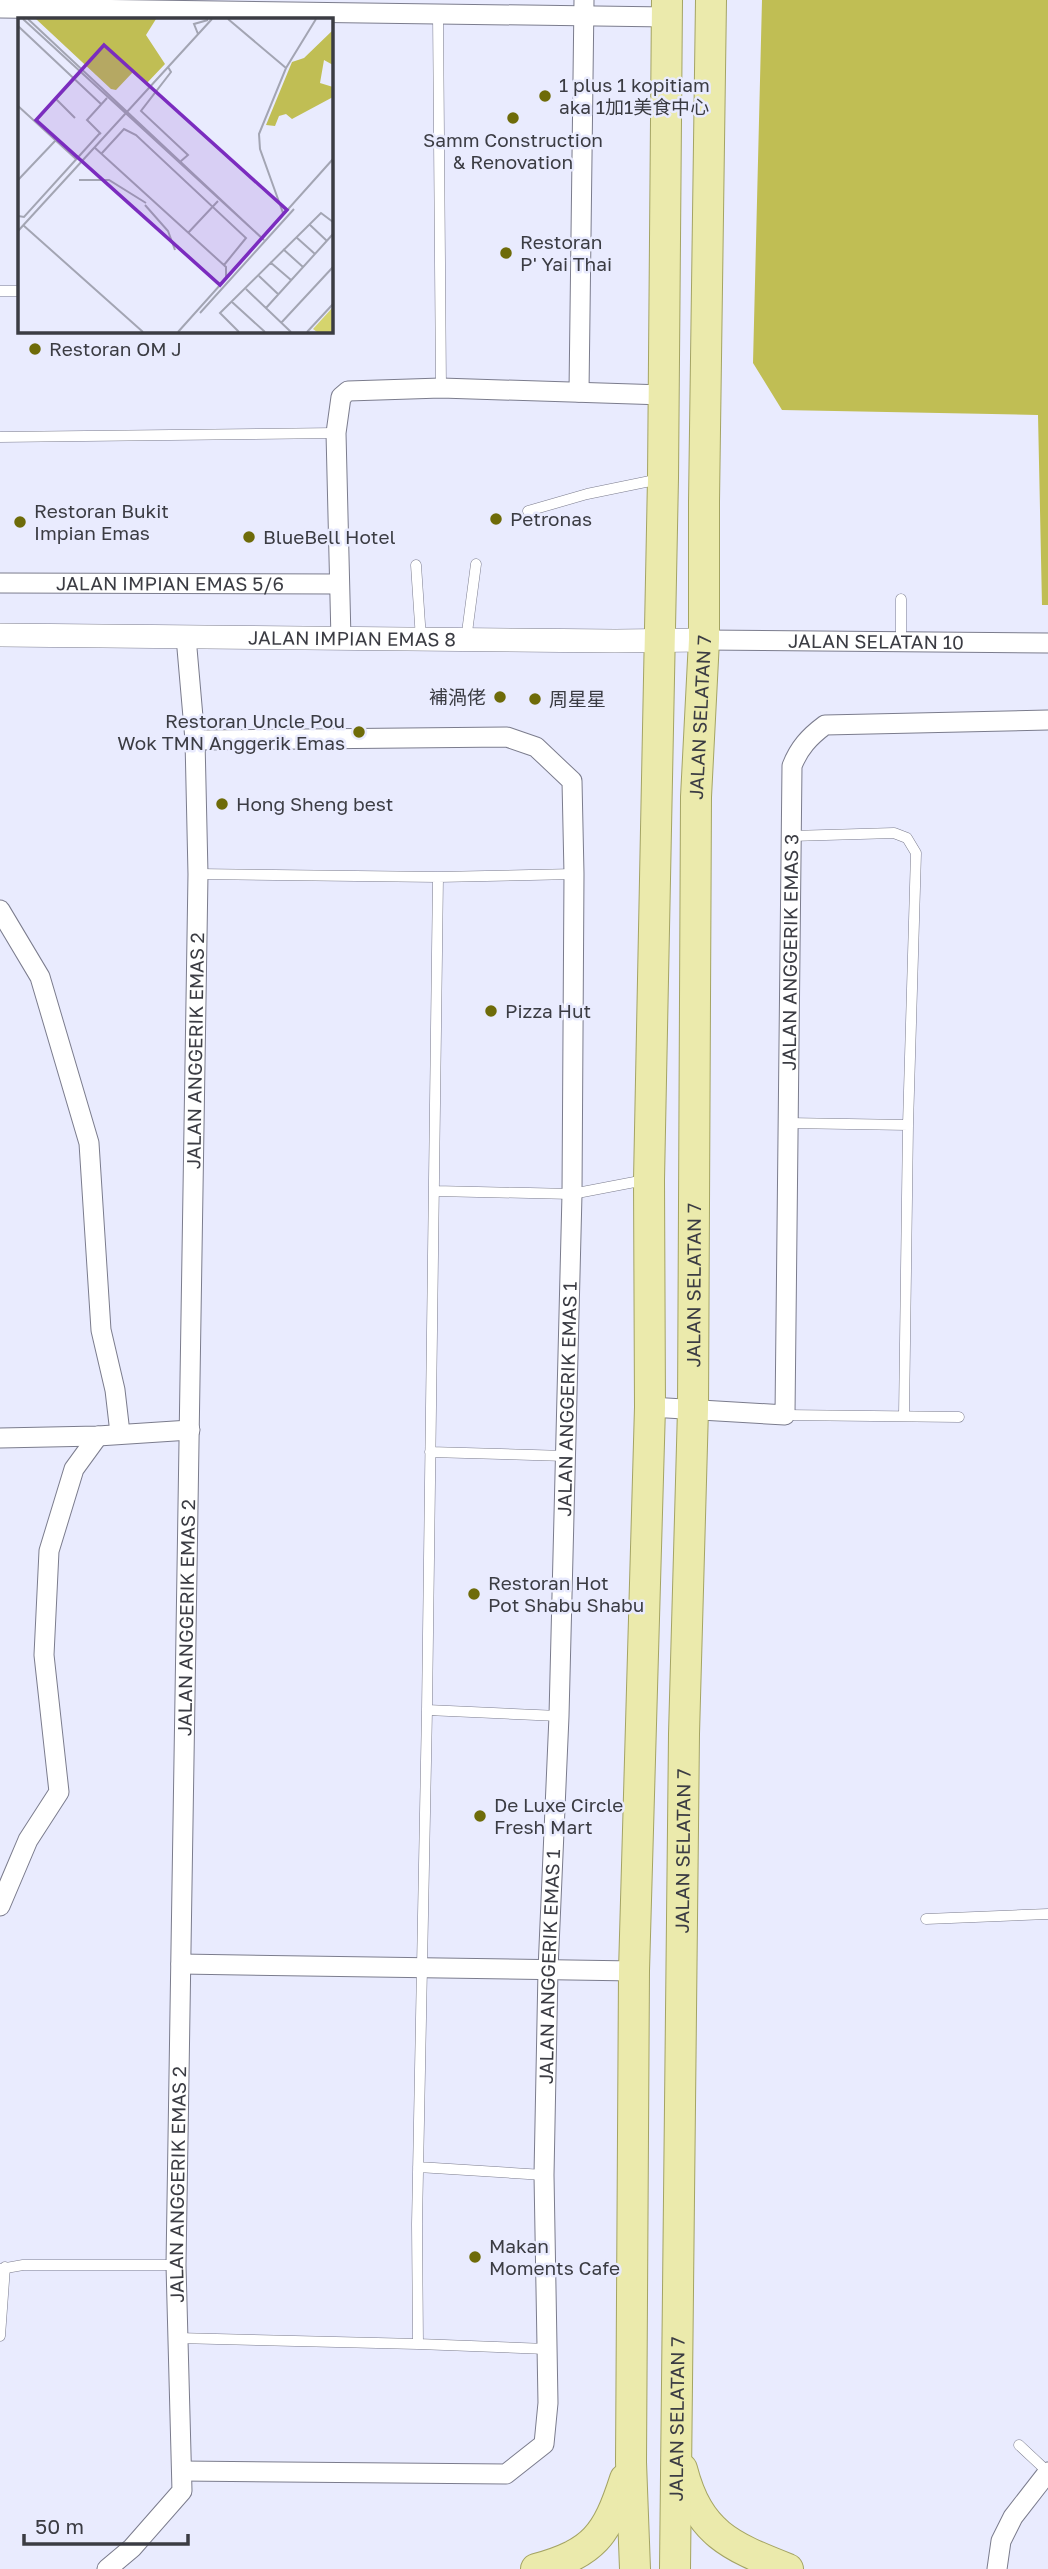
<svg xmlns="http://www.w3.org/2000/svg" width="1048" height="2569" viewBox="0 0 1048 2569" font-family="'Golos Text','Noto Sans SC',sans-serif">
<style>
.forest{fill:#c0be54}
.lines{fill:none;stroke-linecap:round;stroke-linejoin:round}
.service-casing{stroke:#7b7c8d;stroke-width:11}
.minor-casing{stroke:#7b7c8d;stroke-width:21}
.tertiary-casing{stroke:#7b7c8d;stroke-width:24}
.primary-casing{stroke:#a4a463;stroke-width:32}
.service{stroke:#fff;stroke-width:10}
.minor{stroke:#fff;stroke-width:19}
.tertiary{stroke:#fff;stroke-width:23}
.primary{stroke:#ebeaac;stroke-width:30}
.poi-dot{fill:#6e6b09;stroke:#e9ebfe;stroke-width:2.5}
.labels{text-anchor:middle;stroke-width:5;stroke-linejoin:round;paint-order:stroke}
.poi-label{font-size:19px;fill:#3b3c43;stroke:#e9ebfe;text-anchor:start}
.street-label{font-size:19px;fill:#3b3c43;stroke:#e9ebfe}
.inset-road{fill:none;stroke:#a3a5b3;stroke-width:2}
.view{fill:#7b2cbf;fill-opacity:0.15;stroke:#7b2cbf;stroke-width:3.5}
.inset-edge{fill:none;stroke:#3b3c43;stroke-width:3.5}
</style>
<rect width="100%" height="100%" fill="#e9ebfe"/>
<path class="forest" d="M762 0H1048V605H1042L1038 415 782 410 753 363Z"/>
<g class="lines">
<g class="service-casing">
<path id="service" d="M438 13 441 388
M0 291H19
M0 437 336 433
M528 511 587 494 660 479
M416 565 421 639
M466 640 476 564
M901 641V599
M791 836 894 833 907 838 916 853 908 1125 904 1416
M438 877 574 874
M788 1123 908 1125
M435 1191 572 1194 645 1180
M785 1415 959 1417
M430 1452 566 1456
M427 1710 559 1716
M926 1919 1048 1914
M418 2167 544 2175
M0 2269 23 2265H176
M0 2336 5 2267
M177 2338 418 2344 417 2224 427 1710 438 877 198 874
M418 2344 547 2349
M1019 2445 1048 2472"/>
</g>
<g class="minor-casing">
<g id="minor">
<path d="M0 8 667 17"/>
<path d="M579 392 584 0"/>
<path id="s1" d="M0 583 338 584"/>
<path d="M341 639 336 433 341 397 348 391 441 388 664 395"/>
<path id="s2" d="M704 640 1048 643"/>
<path d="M0 910 40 977 89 1143 101 1330 115 1390 120 1433"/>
<path id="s3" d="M650 1407 785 1415 792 766C799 748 809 737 825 725L1048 720"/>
<path d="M0 1438 98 1436 190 1430"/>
<path d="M0 1906 28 1840 59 1792 44 1655 49 1551 74 1469 98 1436"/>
<path d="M181 1964 634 1971"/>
<path id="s4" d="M182 2471 506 2474 544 2444 548 2403 544 2175 548 1970 559 1716 572 1194 574 874 572 781 536 747 507 737 195 740"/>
<path id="s5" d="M107 2569 132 2548 182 2491 176 2265 198 874 195 740 186 637"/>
<path d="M997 2569 1001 2541 1013 2517 1048 2472"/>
</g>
</g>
<g class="tertiary-casing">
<g id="tertiary">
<path id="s6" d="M0 635 615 641 704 640"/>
</g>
</g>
<g class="primary-casing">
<g id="primary">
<path d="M682 2469C699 2534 730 2546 788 2569"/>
<path d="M536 2569C594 2553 607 2535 625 2479"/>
<path d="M635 2569 631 2462 634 1971 650 1407 649 1180 663 478 667 0"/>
<path id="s7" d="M675 2569 684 1734 693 1409 696 797 704 640V502L711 0"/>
</g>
</g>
<use href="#service" class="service"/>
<use href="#minor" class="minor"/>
<use href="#tertiary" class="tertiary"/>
<use href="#primary" class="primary"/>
</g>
<g class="poi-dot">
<circle cx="545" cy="96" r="7"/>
<circle cx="513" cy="118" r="7"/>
<circle cx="506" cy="253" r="7"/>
<circle cx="35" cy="349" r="7"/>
<circle cx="496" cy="519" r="7"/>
<circle cx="20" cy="522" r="7"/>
<circle cx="249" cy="537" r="7"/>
<circle cx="500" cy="697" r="7"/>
<circle cx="535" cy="699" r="7"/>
<circle cx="359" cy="732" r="7"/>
<circle cx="222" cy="804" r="7"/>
<circle cx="491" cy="1011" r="7"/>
<circle cx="474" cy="1594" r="7"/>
<circle cx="480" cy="1816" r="7"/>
<circle cx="475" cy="2257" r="7"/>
</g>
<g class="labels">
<g class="poi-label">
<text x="559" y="92">1 plus 1 kopitiam<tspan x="559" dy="22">aka 1加1美食中心</tspan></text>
<text x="513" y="147" text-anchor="middle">Samm Construction<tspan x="513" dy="22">&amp; Renovation</tspan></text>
<text x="520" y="249">Restoran<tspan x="520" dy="22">P' Yai Thai</tspan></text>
<text x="49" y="356">Restoran OM J</text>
<text x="34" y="518">Restoran Bukit<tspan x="34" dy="22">Impian Emas</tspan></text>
<text x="510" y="526">Petronas</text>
<text x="263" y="544">BlueBell Hotel</text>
<text x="486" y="704" text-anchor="end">補渦佬</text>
<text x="549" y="706">周星星</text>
<text x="345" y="728" text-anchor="end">Restoran Uncle Pou<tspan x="345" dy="22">Wok TMN Anggerik Emas</tspan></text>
<text x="236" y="811">Hong Sheng best</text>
<text x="505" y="1018">Pizza Hut</text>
<text x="488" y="1590">Restoran Hot<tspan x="488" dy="22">Pot Shabu Shabu</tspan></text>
<text x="494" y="1812">De Luxe Circle<tspan x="494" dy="22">Fresh Mart</tspan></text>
<text x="489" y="2253">Makan<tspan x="489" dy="22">Moments Cafe</tspan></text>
</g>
<g class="street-label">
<text dy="7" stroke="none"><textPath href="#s1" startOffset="170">JALAN IMPIAN EMAS 5/6</textPath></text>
<text dy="7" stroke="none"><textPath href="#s6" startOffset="352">JALAN IMPIAN EMAS 8</textPath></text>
<text dy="7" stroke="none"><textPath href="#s2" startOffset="172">JALAN SELATAN 10</textPath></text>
<text dy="7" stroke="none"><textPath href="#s7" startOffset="1852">JALAN SELATAN 7</textPath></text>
<text dy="7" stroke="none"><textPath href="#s3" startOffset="598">JALAN ANGGERIK EMAS 3</textPath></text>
<text dy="7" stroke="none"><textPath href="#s5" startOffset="1549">JALAN ANGGERIK EMAS 2</textPath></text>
<text dy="7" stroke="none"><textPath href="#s7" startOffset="1284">JALAN SELATAN 7</textPath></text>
<text dy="7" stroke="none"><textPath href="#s4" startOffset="1418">JALAN ANGGERIK EMAS 1</textPath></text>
<text dy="7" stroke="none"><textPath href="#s5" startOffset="982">JALAN ANGGERIK EMAS 2</textPath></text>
<text dy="7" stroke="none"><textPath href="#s7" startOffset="718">JALAN SELATAN 7</textPath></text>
<text dy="7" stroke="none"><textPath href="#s4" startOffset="850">JALAN ANGGERIK EMAS 1</textPath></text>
<text dy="7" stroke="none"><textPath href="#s5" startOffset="415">JALAN ANGGERIK EMAS 2</textPath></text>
<text dy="7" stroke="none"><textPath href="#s7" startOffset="150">JALAN SELATAN 7</textPath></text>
</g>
</g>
<g transform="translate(18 18)">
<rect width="315" height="315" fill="#e9ebfe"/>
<path d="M315 289V314H299L295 311Z" fill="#d5d46d"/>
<path d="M18 1H138L128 17 147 46 128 66 115 54 98 72 93 71ZM315 12V47L306 42 302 65 315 69V79L274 101 268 96 261 98 257 108 248 107 274 44 286 40Z" fill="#c0be54"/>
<path class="inset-road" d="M5 1 246 222M10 1 246 222M210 1 268 50M0 8 83 86M180 16 176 6 190 2M150 49 153 54 123 93 170 137 163 143M38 81 57 100M0 88 58 141M17 104 62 55M83 116 69 102 89 80M76 129 208 249V261M84 135 106 111 118 117 228 220 206 247M0 162 37 123M61 162H91L128 185M127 187 150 213 157 232M265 195 242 131 241 116 268 50 298 1M0 198 6 199 82 115M291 206 309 223M5 207 125 314M0 213 194 1M170 215 200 183M278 219 297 236M265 231 285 249M252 244 273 262M241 258 260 276M228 271 273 314M214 284 247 314M248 290 315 216M182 295 276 191M263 305 315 249M160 314 315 141M221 314 202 295 303 195 315 204M289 314 315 286"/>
<path class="view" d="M86 27 269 192 202 267 18 102Z"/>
<rect width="315" height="315" class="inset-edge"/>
</g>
<path d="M24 2534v10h164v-10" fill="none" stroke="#3b3c43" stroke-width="3.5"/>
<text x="35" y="2534" font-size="21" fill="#3b3c43" stroke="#e9ebfe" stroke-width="5" paint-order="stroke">50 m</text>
</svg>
